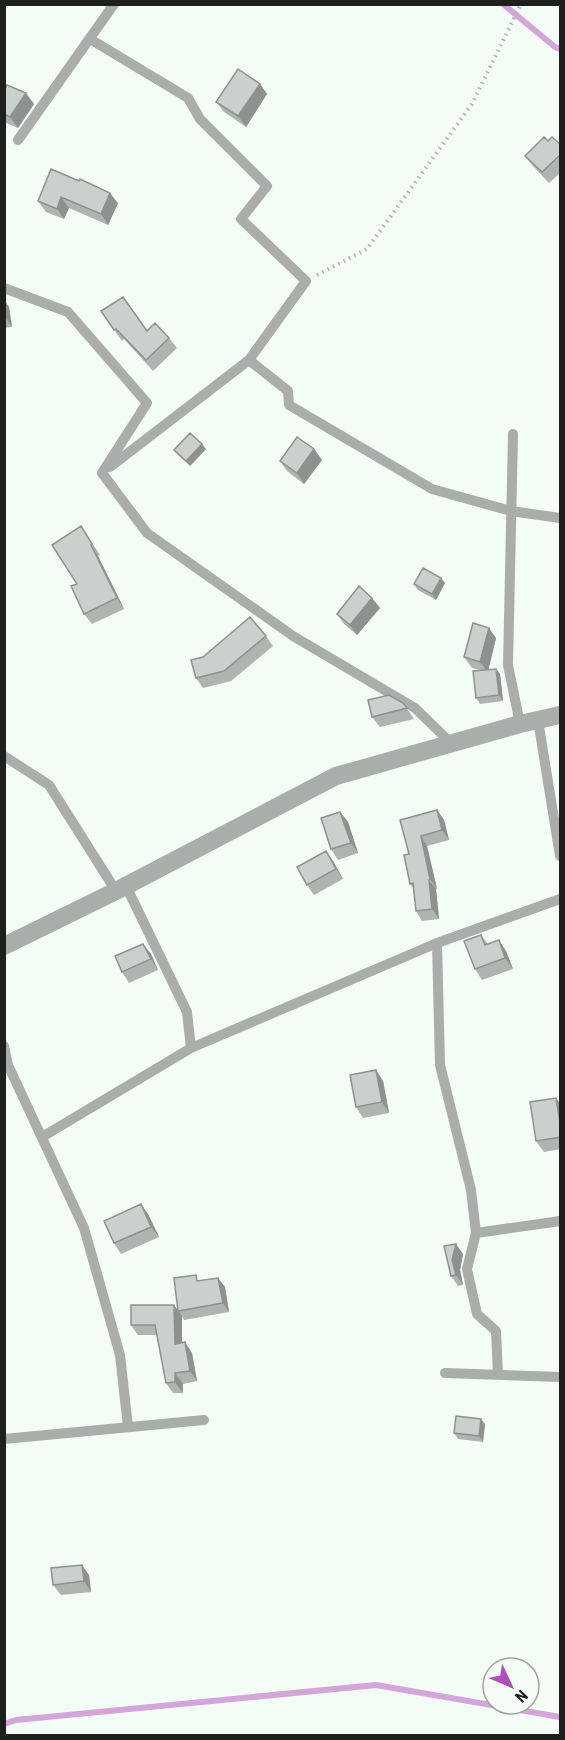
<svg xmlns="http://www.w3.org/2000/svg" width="565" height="1740" viewBox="0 0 565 1740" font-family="'Roboto Condensed',sans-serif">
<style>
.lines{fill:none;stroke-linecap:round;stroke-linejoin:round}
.stream{stroke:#d3a5d9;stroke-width:6}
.path{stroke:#adb3ae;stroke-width:4;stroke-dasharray:1.5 4.5;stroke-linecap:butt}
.service{stroke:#aaaeab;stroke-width:10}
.minor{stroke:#aaaeab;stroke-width:18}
.wall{fill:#aeb4af}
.shaded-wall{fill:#8d928f}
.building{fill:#cad1cc;stroke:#8d928f;stroke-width:1.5}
</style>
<rect width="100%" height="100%" fill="#f4fcf6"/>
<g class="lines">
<path class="stream" d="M503 4 555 47 560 49
M4 1724 16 1720 376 1685 560 1717"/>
<path class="path" d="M317 275 367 249 472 104 521 4"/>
<path class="service" d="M90 39 188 98 200 119 267 186 241 219 306 281 249 360 110 467
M18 140 114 4
M4 288 68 312 147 403 102 473 147 533 293 636 415 708 452 744
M249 360 288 391 289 405 432 489 511 511 560 518
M513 434 508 665 520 724
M538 720 560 856
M4 756 49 785 116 891
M126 886 187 1012 191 1048
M560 899 437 943 440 1065 471 1190 476 1233 560 1221
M4 1046 8 1065 84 1228 120 1355 128 1427
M42 1137 191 1048 437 943
M476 1233 467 1269 477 1314 496 1331 498 1375
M445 1373 560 1377
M4 1439 204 1420"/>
<path class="minor" d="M4 946 116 891 336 776 520 724 560 715"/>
</g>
<path class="wall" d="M260 84 267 94 246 127 224 112 216 102Z
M4 91 34 104 18 128 4 122Z
M548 141 561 145V172L549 183 533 166 525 156Z
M51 169 118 203 108 225 69 208 64 219 46 212 38 201Z
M4 300 9 307 12 327 4 328Z
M101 311 147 331 169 338 177 348 153 371 124 339 122 341Z
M206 449 190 466 178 455 174 450Z
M314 449 322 460 304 484 287 471 280 461Z
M81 526 100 555 98 556 124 609 92 624 84 614 77 584Z
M445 583 436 600 418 590 414 584Z
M372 598 380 608 357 635 344 624 337 614Z
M266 636 273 646 231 681 203 688 196 678 203 657Z
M496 638 488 669H496L500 674 503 701 480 704 476 698 481 670 472 668 464 657Z
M403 703 414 719 380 727 372 717Z
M437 810 444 820 449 840 427 846 437 889H436L439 919 422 921 416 911 413 888 410 884 409 854Z
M340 812 348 822 358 853 338 860 331 849Z
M333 861 343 879 314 895 307 885Z
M481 935 488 944 506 951 513 969 482 980 475 969Z
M143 944 151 954 158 970 129 983 122 972Z
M376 1070 383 1081 389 1113 363 1118 356 1107Z
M556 1098 561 1105V1149L544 1152 536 1141Z
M148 1214 159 1237 121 1254 114 1243Z
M463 1254 460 1270 463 1285 458 1286 451 1276Z
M218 1278 225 1287 229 1312 184 1320 182 1316V1343L192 1353 197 1381 183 1384V1393H173L166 1383 157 1335H138L131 1325 178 1310 200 1281Z
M485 1424 483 1442 458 1439 454 1433Z
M89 1575 91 1592 61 1595 53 1585Z"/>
<path class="shaded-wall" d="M260 84 267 94 246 127 238 116Z
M26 93 34 104 18 128 10 117Z
M110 193 118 203 108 225 101 214Z
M61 197 69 208 64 219 57 209Z
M4 300 9 307 12 327 5 317Z
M202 444 206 449 190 466 186 461Z
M314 449 322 460 304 484 297 473Z
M91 545 98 556 124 609 117 598Z
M441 578 445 583 436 600 432 594Z
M372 598 380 608 357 635 350 625Z
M489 628 496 638 488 672 480 662Z
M496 669 500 674 503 701 499 695Z
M437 810 444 820 449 840 442 830Z
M340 812 348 822 358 853 351 843Z
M421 836 427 846 437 889 430 879Z
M326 851 333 861 343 879 336 869Z
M429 880 436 889 439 919 432 909Z
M499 940 506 951 513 969 505 958Z
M143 944 151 954 158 970 151 959Z
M376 1070 383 1081 389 1113 382 1102Z
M556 1098 561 1105V1129Z
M141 1204 148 1214 159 1237 151 1227Z
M456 1244 463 1254 460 1270 463 1285 456 1275 452 1260Z
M218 1278 225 1287 229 1312 223 1303Z
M174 1305 182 1316V1355L175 1344Z
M185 1342 192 1353 197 1381 190 1371Z
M175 1373 183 1384V1393L175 1382Z
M481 1419 485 1424 483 1442 479 1436Z
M82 1565 89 1575 91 1592 84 1581Z"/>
<path class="building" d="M238 69 260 84 238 116 216 102Z
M7 85 26 93 10 117 4 114V91Z
M544 137 548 141 552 137 561 145V154L542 172 525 156Z
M51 169 79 181 80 179 110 193 101 214 61 197 57 209 38 201Z
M123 297 147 331 155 323 169 338 146 360 116 329 114 330 101 311Z
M190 433 202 444 186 461 174 450Z
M297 437 314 449 297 473 280 461Z
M81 526 92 544 91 545 117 598 84 614 71 586 77 584 52 545Z
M423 568 441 578 432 594 414 584Z
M359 586 372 598 350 625 337 614Z
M250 617 266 636 224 671 196 678 191 660 203 657Z
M473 623 489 628 480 662 464 657Z
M496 669 499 695 476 698 473 671Z
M389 695 403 703 407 708 372 717 368 700Z
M437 810 442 830 421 836 430 879 429 880 432 909 416 911 413 883 410 884 404 855 409 854 400 820Z
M340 812 351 843 331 849 321 818Z
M326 851 336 869 307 885 297 867Z
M481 935 485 945 499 940 505 958 475 969 464 941Z
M143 944 151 959 122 972 115 956Z
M376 1070 382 1102 356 1107 350 1075Z
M556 1098 561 1129V1137L536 1141 530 1102Z
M141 1204 151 1227 114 1243 104 1221Z
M456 1244 452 1260 456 1275 451 1276 444 1246Z
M196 1275 197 1281 218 1278 223 1303 178 1311 174 1278Z
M131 1305H174L175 1344 185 1342 190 1371 175 1373V1382L166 1383 155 1325H131Z
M456 1416 481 1419 479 1436 454 1433Z
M82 1565 84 1581 53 1585 51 1568Z"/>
<rect width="565" height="1740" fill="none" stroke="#1e201e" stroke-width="12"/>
<g transform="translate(511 1686) rotate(134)"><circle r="28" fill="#f4fcf6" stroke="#9ea4a0" stroke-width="1.5"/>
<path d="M0-4.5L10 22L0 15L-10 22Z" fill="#ad50ba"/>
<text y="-9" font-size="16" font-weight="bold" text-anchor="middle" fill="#1e201e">N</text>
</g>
</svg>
